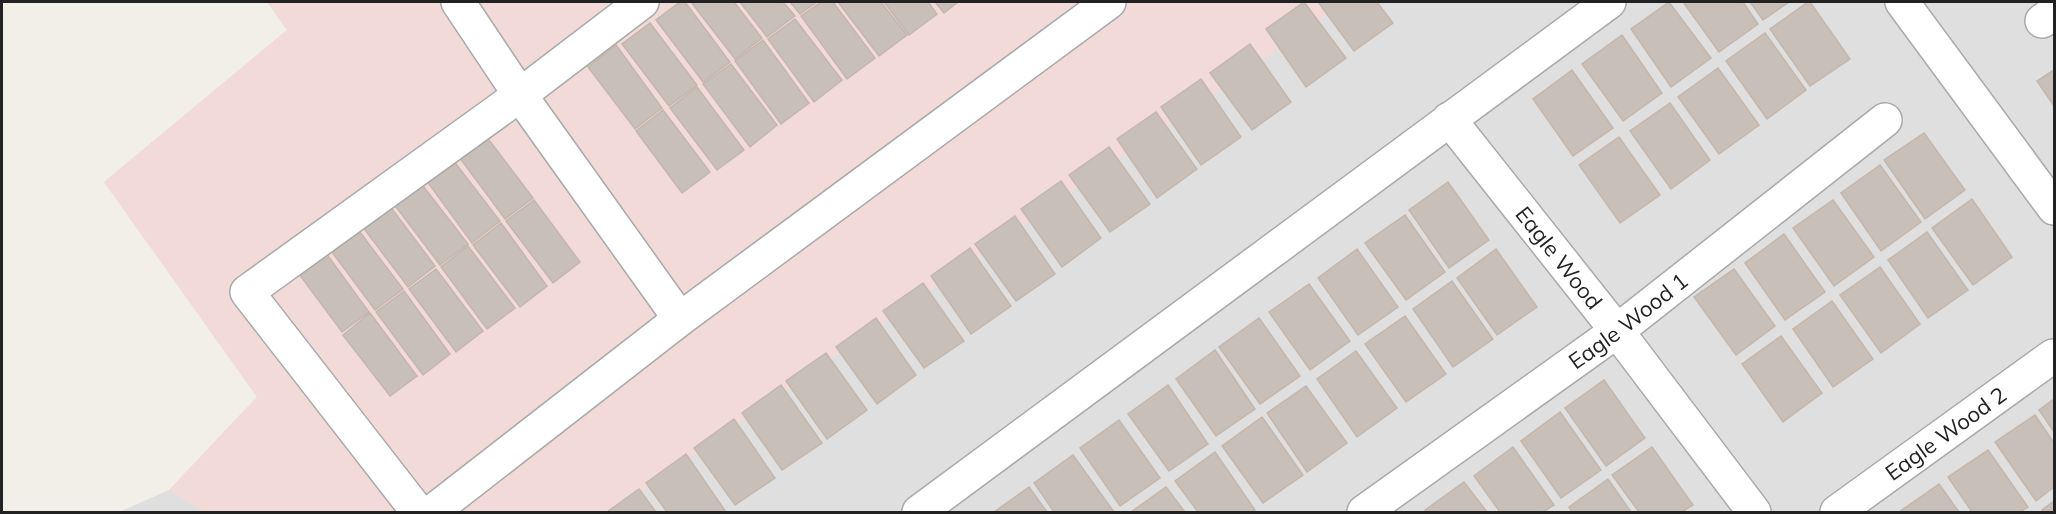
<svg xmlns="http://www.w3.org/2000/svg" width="2056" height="514" viewBox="0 0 2056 514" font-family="Mulish,sans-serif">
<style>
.residential{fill:#e0dfdf}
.commercial{fill:#f2dad9}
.building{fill:#c7bfb8;stroke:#c4b6ab;stroke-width:1.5}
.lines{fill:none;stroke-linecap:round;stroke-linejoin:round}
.street-casing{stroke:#a9a9a9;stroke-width:36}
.street{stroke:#fff;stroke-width:33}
.labels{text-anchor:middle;stroke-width:4.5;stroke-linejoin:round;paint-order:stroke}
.street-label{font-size:22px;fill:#222;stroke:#fff}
</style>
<rect width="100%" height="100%" fill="#f2efe9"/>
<path class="residential" d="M267 2H2054V512H119L169 490 257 397 104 182 287 30Z"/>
<path class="commercial" d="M267 2H1346L611 512H204L169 490 257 397 104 182 287 30Z"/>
<path class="building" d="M680 2H685L730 62 703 82 656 20Z
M691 2H734L762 38 735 59Z
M740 2H783L795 16 767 37Z
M790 2H817L800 14Z
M821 2H833L875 58 847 79 801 16Z
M838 2H881L907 35 879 56Z
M884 2H928L937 14 909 35Z
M935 2H958L944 13Z
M1304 2 1346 58 1306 87 1266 29Z
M1318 2H1377L1393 23 1354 51Z
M1669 2 1711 58 1671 87 1631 29Z
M1683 2H1743L1758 24 1719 52Z
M1750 2H1789L1763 20Z
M1808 2H1810L1850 59 1810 86 1770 29Z
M795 19 842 80 814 102 768 39Z
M650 23 697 85 669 106 622 44Z
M1765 33 1806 90 1767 119 1726 61Z
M1622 35 1662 93 1623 121 1582 64Z
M763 40 809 103 781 124 735 61Z
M1250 44 1291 102 1252 130 1210 73Z
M616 45 662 108 635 129 588 67Z
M731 64 777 125 750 147 703 84Z
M1718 68 1759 125 1719 154 1678 97Z
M1572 70 1613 128 1573 156 1533 99Z
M2054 70V106L2037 81Z
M1201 79 1241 137 1201 165 1161 107Z
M697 87 744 150 717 170 670 108Z
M1670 103 1710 160 1671 189 1630 131Z
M663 110 710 172 682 193 636 131Z
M1156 112 1197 169 1157 198 1117 139Z
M1924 133 1965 190 1925 219 1884 160Z
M486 136 533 198 505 219 459 157Z
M1619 137 1660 195 1620 223 1579 165Z
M1109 147 1150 204 1110 232 1069 175Z
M453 160 500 221 472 243 426 180Z
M1880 165 1921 222 1881 251 1841 193Z
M1061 181 1101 238 1062 267 1021 209Z
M420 182 468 244 440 265 393 203Z
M1448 182 1489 240 1449 268 1409 210Z
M1972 199 2012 257 1973 285 1932 228Z
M534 200 580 262 553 283 506 221Z
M1833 200 1874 257 1834 286 1793 228Z
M389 205 435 266 408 287 362 226Z
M1405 215 1445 272 1406 300 1365 243Z
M1015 216 1055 274 1016 301 975 244Z
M501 223 547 286 520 307 473 245Z
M356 227 403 289 375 310 329 248Z
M1927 232 1968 290 1928 318 1888 260Z
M1784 234 1825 292 1785 320 1745 263Z
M468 246 515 308 487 329 441 267Z
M970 248 1011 306 971 334 931 276Z
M323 249 369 312 342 332 296 270Z
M1357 249 1398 307 1358 335 1318 278Z
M1496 249 1537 307 1497 335 1457 278Z
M1880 267 1920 324 1881 353 1840 295Z
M436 269 483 331 456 352 409 289Z
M1734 269 1775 326 1736 355 1694 297Z
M1452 281 1493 339 1453 367 1413 309Z
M923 283 964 341 924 368 883 311Z
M1309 284 1350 341 1310 370 1269 312Z
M404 291 450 354 423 375 376 312Z
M1832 301 1873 359 1833 387 1793 329Z
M370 313 417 376 390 396 343 335Z
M1405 316 1446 374 1406 402 1365 344Z
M876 318 916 375 877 404 836 347Z
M1259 318 1300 376 1260 404 1219 347Z
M1781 336 1822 393 1783 422 1742 364Z
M1215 350 1255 409 1216 436 1176 379Z
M1356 351 1397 408 1357 437 1317 379Z
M826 353 867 410 827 439 786 381Z
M1604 380 1645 438 1606 466 1565 408Z
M781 385 822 443 782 470 742 413Z
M1168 385 1208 444 1169 471 1128 414Z
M1306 386 1347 443 1307 472 1267 413Z
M2054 399V432L2039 410Z
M1560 412 1601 470 1561 498 1521 441Z
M2035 415 2054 443V487L2036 501 1995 442Z
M1262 417 1303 475 1263 503 1222 446Z
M734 419 775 478 735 505 694 448Z
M1119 420 1160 478 1120 506 1080 448Z
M1513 447 1554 505 1543 512H1500L1474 476Z
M1652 447 1693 505 1682 512H1639L1612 475Z
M1988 450 2028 507 2020 512H1972L1948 477Z
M1215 452 1255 510 1251 512H1198L1175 481Z
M686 454 726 512H667L646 483Z
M1073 455 1114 512H1054L1034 483Z
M1608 479 1631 512H1572L1569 507Z
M1464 482 1487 512H1427L1425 510Z
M1939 484 1959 512H1899Z
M1029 487 1047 512H994Z
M1166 487 1185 512H1131Z
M639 489 656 512H607Z
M2054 501V512H2045L2042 510Z"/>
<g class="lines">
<g class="street-casing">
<g id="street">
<path d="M458 2 520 95 680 319"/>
<path d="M1902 2 2054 208"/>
<path d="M2042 21 2054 12"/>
<path id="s1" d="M1449 119 1617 331 1754 512"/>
<path d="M418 512 247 292 520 95 642 2"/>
<path d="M432 512 680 319 1109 2"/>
<path d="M919 512 1609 2"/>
<path id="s2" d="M1364 512 1617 331 1885 120"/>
<path id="s3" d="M1837 512 2053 356"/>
</g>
</g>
<use href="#street" class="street"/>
</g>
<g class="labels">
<g class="street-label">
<text dy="8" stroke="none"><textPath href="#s1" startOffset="177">Eagle Wood</textPath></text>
<text dy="8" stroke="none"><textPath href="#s2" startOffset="326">Eagle Wood 1</textPath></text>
<text dy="8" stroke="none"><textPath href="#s3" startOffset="134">Eagle Wood 2</textPath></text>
</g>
</g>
<rect width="2056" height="514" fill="none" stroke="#222222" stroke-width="6"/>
</svg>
